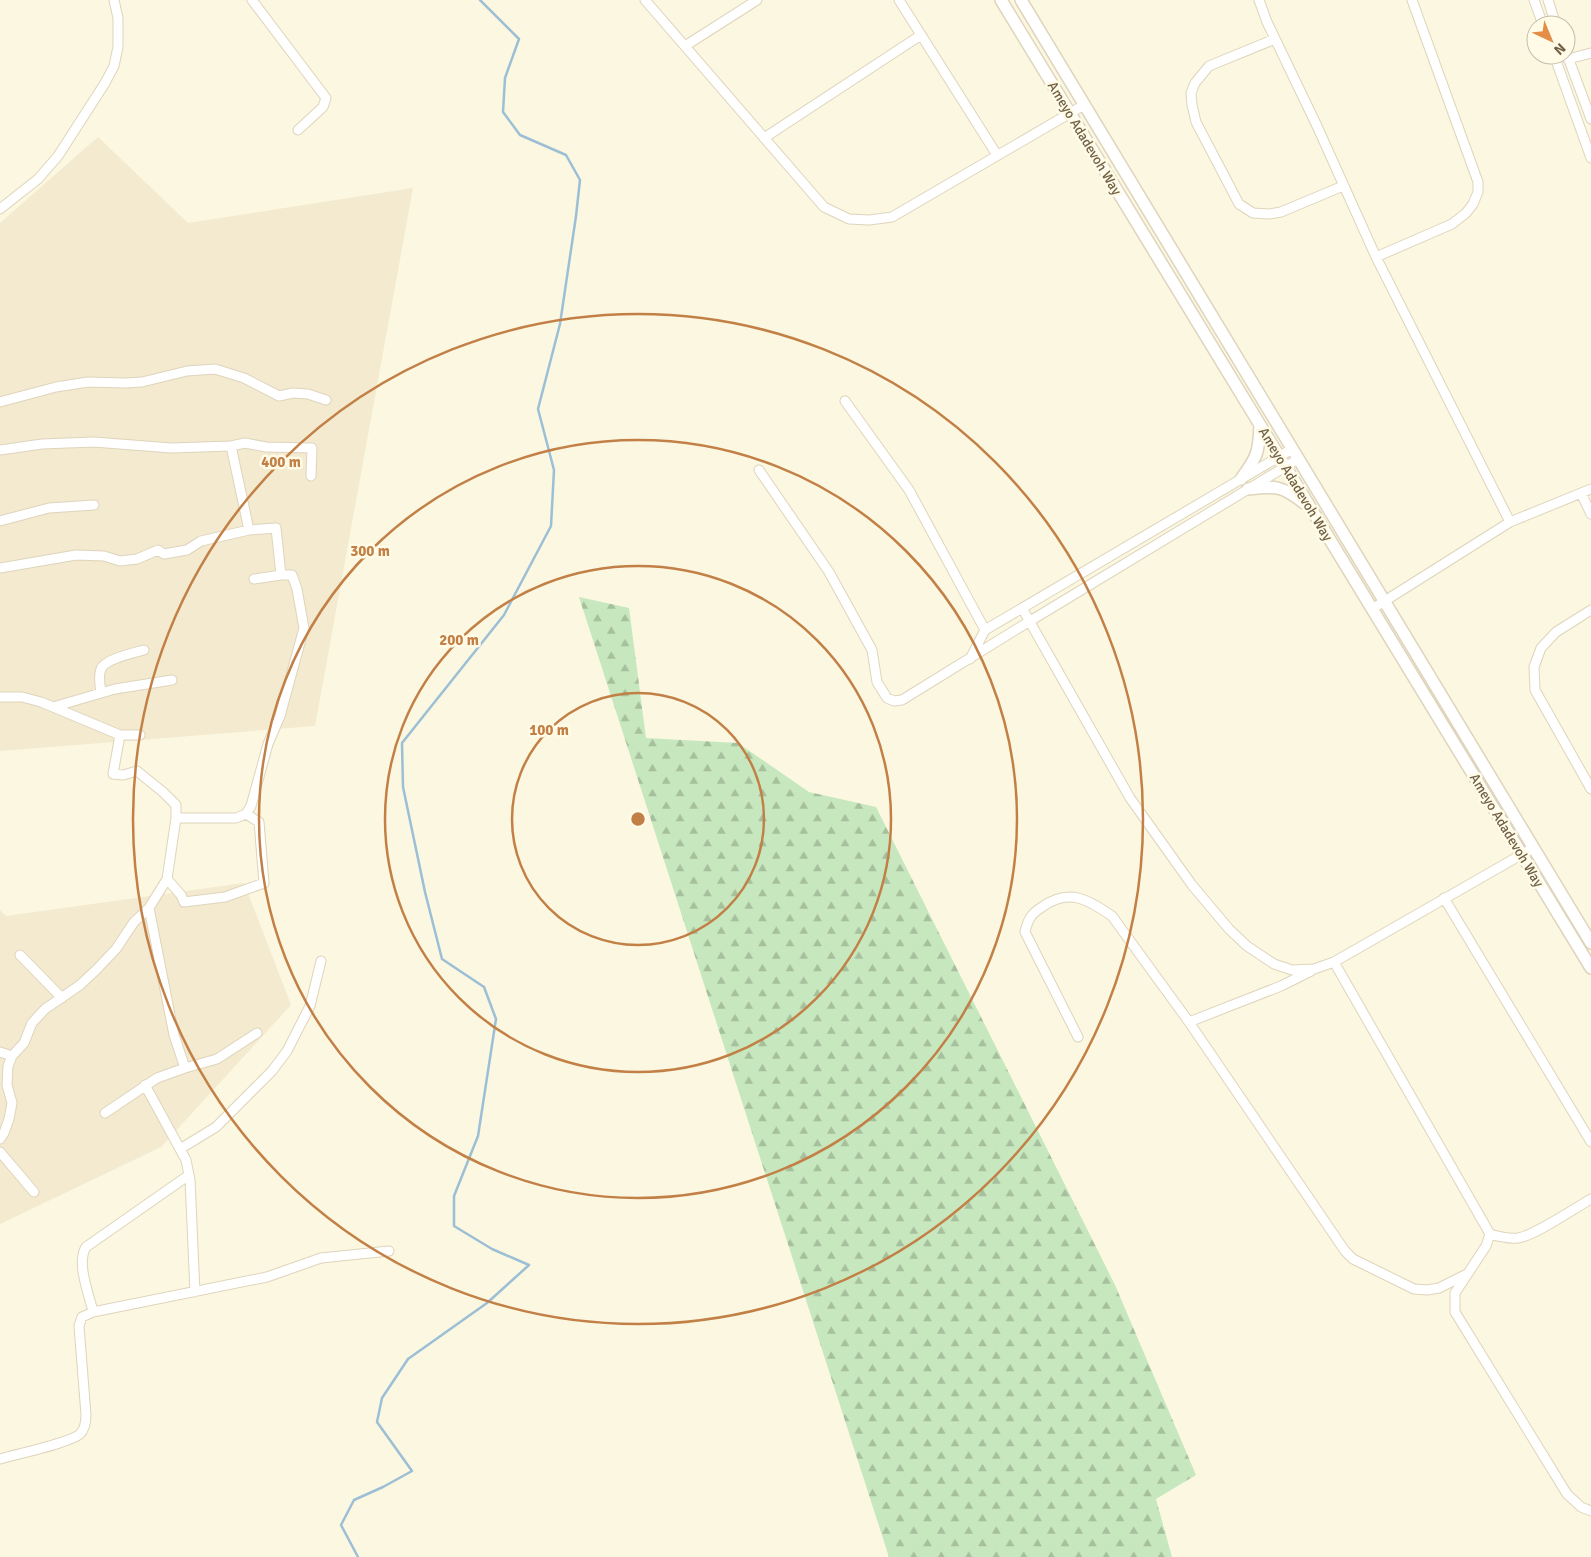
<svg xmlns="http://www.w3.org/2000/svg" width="1591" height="1557" viewBox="0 0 1591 1557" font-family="Signika,sans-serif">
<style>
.residential{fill:#f3eacf}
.forest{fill:url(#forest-firs)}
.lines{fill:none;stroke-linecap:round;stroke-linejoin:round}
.stream{stroke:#9cbfd5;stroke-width:2.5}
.minor-casing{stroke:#dfd4bc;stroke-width:11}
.tertiary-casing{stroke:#dfd4bc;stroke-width:14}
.minor{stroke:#fff;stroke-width:9}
.tertiary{stroke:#fff;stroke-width:11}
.ring{fill:none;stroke:#c28047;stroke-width:2.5}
.labels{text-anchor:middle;stroke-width:5;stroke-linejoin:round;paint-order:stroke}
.street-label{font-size:14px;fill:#716048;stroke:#fffbe6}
.centre{fill:#c28047;stroke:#fffbe6;stroke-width:2.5}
.ring-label{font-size:15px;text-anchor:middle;font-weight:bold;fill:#c28047;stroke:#fffbe6;stroke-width:5;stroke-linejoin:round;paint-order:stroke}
</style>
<defs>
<pattern id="forest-firs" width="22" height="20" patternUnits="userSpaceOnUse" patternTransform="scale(1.25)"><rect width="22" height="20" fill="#c7e8bf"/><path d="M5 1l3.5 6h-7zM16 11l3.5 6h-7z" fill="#a6bf9d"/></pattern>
</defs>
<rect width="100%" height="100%" fill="#fbf7e0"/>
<path class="residential" d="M98 137 188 223 413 188 315 726 0 751V223Z
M244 883 291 1005 161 1147 0 1224V910L6 916Z"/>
<path class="forest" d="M579 597 629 608 646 738 738 743 809 792 876 807 1115 1285 1196 1475 1156 1499 1172 1557H889Z"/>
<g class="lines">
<path class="stream" d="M358 1557 341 1525 354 1500 383 1487 412 1471 377 1422 382 1398 408 1359 487 1303 529 1265 492 1249 454 1226V1196L478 1136 496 1019 484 987 442 959 425 892 403 787 402 743 504 615 551 526 554 470 538 409 560 324 576 216 580 180 566 155 520 135 503 112 505 78 519 39 480 0"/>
<g class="minor-casing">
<path id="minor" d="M252 0 326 98 323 107 298 130
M645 0 824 207 849 219 869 220 892 217 1084 105
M899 0 997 155
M1259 0 1267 22 1317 126 1376 257 1510 522
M1534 0 1543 25
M1548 0 1556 25
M1275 39 1209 66 1195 83 1191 93 1192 105 1196 122 1239 204 1253 213 1269 214 1281 212 1343 186
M685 46 757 0
M1566 52 1591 119
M1554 55 1591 158
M1568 59 1591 53
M764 138 921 35
M0 209 38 179 58 156 105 83 114 66 118 47V18L114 0
M1376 257 1452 224 1466 213 1473 204 1478 192V182L1412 0
M845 401 909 490 985 630
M0 402 56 387 88 382 125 383 142 382 187 371 215 369 244 378 279 396 293 393 308 394 326 400
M231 446 245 443 266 447 312 448 311 476
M0 450 42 444 94 442 171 448 231 446 249 530
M759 470 829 572 872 650 877 682 887 698 894 701 902 700 1030 621 1298 459
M1581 493 1591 514
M0 521 49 508 94 505
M0 568 76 555 104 556 120 561 137 559 158 550 164 554 187 550 201 541 249 530 276 528 281 575
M1022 608 1130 798 1192 885 1229 929 1247 946 1274 964 1292 970 1314 969 1334 962 1533 848
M1372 609 1510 522 1591 489
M1591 610 1556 632 1541 648 1534 667 1535 690 1591 789
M970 659 985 630 1292 449
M101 692C100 685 98 676 101 669 105 659 133 653 144 650
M0 697H22L41 702 120 735 113 774 123 775 137 771 163 792 176 805V818
M53 707 115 689 172 680
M120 735H140
M167 879 181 895 184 902 225 897 264 883 259 822 246 814
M1444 898 1591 1142
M149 908 174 1035 185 1068
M20 955 62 998
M1334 962 1490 1234C1500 1237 1508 1239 1518 1238 1534 1236 1575 1208 1591 1199
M1189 1022 1281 986 1311 971
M1078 1037 1025 932C1028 919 1031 914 1042 907 1069 888 1087 899 1112 916L1189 1022 1345 1251 1353 1259 1414 1289 1427 1290 1439 1288 1465 1275
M0 1052 12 1056
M145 1085 186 1160 190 1180 195 1292
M105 1113 157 1078 185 1068 217 1059 257 1033
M0 1139 4 1133 9 1119 12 1103 7 1085 8 1066 12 1056 24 1043 32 1023 45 1009 80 985 97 969 116 949 134 922 149 908 167 879 176 818H236L246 814 251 806 268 744 280 716 304 628 297 589 292 575H281L254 579
M180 1149 216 1127 272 1071 287 1051 310 1006 321 961
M0 1152 34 1192
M1490 1234 1486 1246 1455 1293V1312L1567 1494 1581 1507 1591 1511
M93 1312C89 1294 76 1263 86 1247L189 1175
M0 1459C16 1454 70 1443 80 1434 85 1429 86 1422 86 1415L79 1326 82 1317 93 1312 267 1277 321 1258 389 1251"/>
</g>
<g class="tertiary-casing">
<path id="tertiary" d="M1001 0 1591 968
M1021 0 1591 943
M1241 479C1257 457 1259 453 1260 425
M1248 489C1276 486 1281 485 1304 503"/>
</g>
<use href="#minor" class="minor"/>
<use href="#tertiary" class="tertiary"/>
</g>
<g class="ring">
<circle cx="638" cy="819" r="126"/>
<circle cx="638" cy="819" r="253"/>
<circle cx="638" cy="819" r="379"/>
<circle cx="638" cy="819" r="505"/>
</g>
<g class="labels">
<g class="street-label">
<text transform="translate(1085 138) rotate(59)" y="5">Ameyo Adadevoh Way</text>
<text transform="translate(1296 484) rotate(59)" y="5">Ameyo Adadevoh Way</text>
<text transform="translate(1507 830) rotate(59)" y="5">Ameyo Adadevoh Way</text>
</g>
</g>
<circle cx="638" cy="819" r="8" class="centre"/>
<g class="ring-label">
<text x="281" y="467">400 m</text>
<text x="370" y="556">300 m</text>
<text x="459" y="645">200 m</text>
<text x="549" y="735">100 m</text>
</g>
<g transform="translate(1551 40) rotate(136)"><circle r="24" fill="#fffbe6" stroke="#c6bda7"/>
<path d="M0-4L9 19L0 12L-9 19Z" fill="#e48d47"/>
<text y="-8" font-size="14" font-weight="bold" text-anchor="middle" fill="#716048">N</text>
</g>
</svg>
